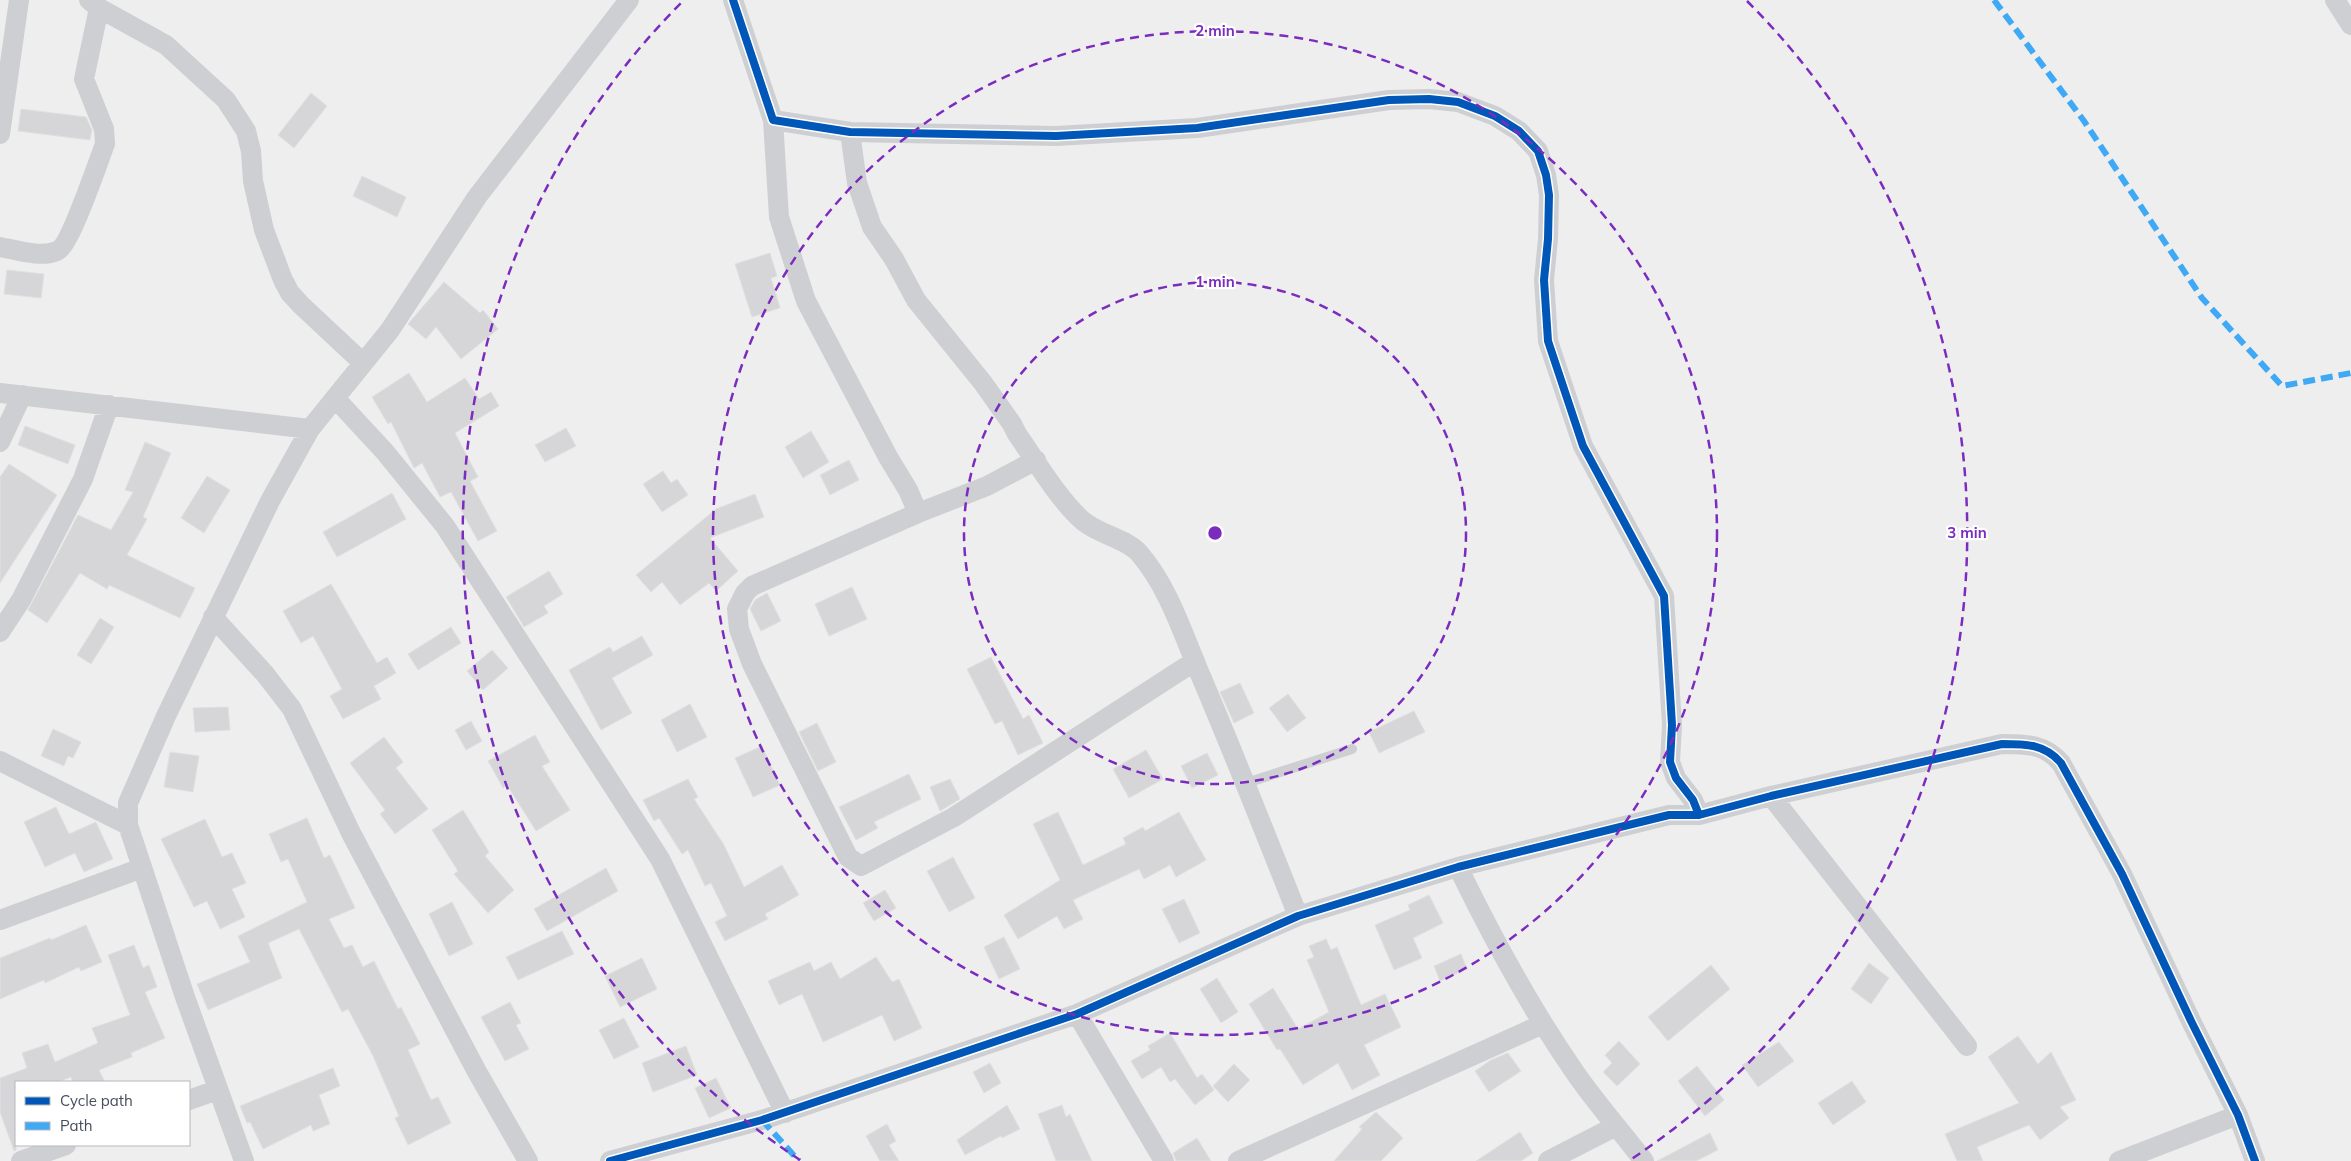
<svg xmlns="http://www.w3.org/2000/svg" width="2351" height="1161" viewBox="0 0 2351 1161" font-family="Mulish,sans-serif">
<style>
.building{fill:#d6d6d8;stroke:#e0e0e1}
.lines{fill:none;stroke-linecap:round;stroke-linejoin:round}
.service{stroke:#cdcfd2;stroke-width:10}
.minor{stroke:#cdcfd2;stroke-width:20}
.quiet{stroke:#3fa9f5;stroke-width:6;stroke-dasharray:12 6;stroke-linecap:butt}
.cycleway-casing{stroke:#fff;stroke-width:11}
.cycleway{stroke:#0057b8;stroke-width:8}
.ring{fill:none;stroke:#7b2cbf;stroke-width:2.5;stroke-dasharray:9 6}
.centre{fill:#7b2cbf;stroke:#fff;stroke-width:2.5}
.ring-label{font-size:15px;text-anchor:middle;font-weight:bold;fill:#7b2cbf;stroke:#fff;stroke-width:4.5;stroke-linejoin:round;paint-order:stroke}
</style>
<rect width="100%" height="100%" fill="#efeeee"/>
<path class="building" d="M311 93 327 106 294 148 278 135Z
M21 109 86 117 92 130 90 140 18 131Z
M362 176 406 197 397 217 353 196Z
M770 253 777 276 771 278 780 308 752 317 735 264Z
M7 270 44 274 41 298 4 294Z
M444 282 480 313 483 310 498 329 461 359 436 327 426 339 408 324Z
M409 373 427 402 465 378 479 399 491 392 499 406 455 433 478 477 470 481 497 531 478 541 451 492 440 497 422 463 414 468 391 422 388 424 372 397Z
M25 426 75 445 68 464 18 445Z
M566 428 576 446 545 462 535 445Z
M811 431 829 462 803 478 785 447Z
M145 442 171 453 143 517 147 519 127 555 195 588 180 618 109 585 107 589 80 573 47 623 28 610 78 515 111 530 133 492 125 490Z
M849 460 859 480 830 495 820 475Z
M9 464 57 495 0 583V477Z
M663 471 671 483 677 479 688 495 662 512 643 484Z
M207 476 230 490 204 533 181 518Z
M392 493 406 519 337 557 323 532Z
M755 494 764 517 710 538 738 571 716 591 709 583 680 605 662 582 651 592 636 575 716 509Z
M549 571 563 594 544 606 548 613 524 627 506 597Z
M331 584 377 663 387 657 396 673 374 686 381 699 343 719 330 696 342 689 313 636 301 643 283 611Z
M852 587 867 619 829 636 815 604Z
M767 593 781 621 761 631 750 609 755 600Z
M100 618 114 627 91 664 77 655Z
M451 627 461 643 418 670 408 654Z
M642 636 653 655 612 678 632 713 601 730 569 670 610 647 613 652Z
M492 650 508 668 483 690 467 671Z
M991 657 1023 719 1029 715 1043 743 1018 755 1002 721 995 724 967 669Z
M1240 683 1254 713 1234 723 1220 692Z
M1288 694 1306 718 1287 732 1269 708Z
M690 704 707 737 677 752 661 720Z
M228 707 230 730 195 732 193 708Z
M1414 711 1425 732 1379 753 1369 732Z
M471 721 482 741 466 750 455 730Z
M817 723 836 762 818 771 799 732Z
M53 729 81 742 73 758 68 756 64 766 41 756Z
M535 735 550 762 542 766 570 810 536 831 507 785 503 788 488 761Z
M384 737 403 762 396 768 428 809 395 834 380 814 385 810 350 763Z
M762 746 780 785 753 797 735 758Z
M1146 750 1163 779 1129 798 1113 769Z
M170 752 199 756 193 792 164 787Z
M1207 753 1218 775 1192 788 1181 766Z
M909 774 921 799 874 822 878 828 856 840 839 807Z
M688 779 698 797 694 799 724 845 744 887 782 865 799 895 765 914 768 919 725 941 715 922 727 916 711 883 705 886 688 850 682 854 659 818 654 821 643 800Z
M950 779 960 799 940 811 930 787Z
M56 807 69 834 96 822 113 859 84 872 75 853 45 867 24 822Z
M463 810 489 852 485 856 514 890 488 913 454 874 458 871 432 830Z
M1058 812 1083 865 1126 844 1123 838 1143 827 1145 831 1179 812 1206 860 1176 877 1170 865 1144 879 1139 869 1073 900 1083 919 1064 929 1057 916 1018 939 1004 915 1060 880 1033 824Z
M307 818 324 858 330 855 355 908 329 919 344 948 352 945 363 967 374 961 398 1009 401 1007 420 1044 408 1050 431 1100 438 1097 451 1123 408 1145 395 1118 399 1116 373 1056 348 1009 342 1012 299 929 268 943 282 978 208 1010 197 984 250 962 238 936 307 902 288 859 281 862 269 834Z
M205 819 222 857 232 853 246 883 232 889 245 917 220 929 207 901 194 907 161 839Z
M953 857 975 898 949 912 927 871Z
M606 868 618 891 547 931 534 909Z
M885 890 896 908 874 921 863 903Z
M1429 895 1443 923 1413 938 1422 958 1394 970 1375 925 1410 910 1408 905Z
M1184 899 1200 933 1179 943 1162 909Z
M452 902 473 944 449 956 429 914Z
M86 925 102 962 81 971 79 967 45 983 44 980 0 999V958L50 938 51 940Z
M562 931 574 954 518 980 506 957Z
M1004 937 1020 969 999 979 984 947Z
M1326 939 1331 950 1337 947 1361 1005 1385 994 1401 1027 1364 1045 1380 1075 1352 1090 1338 1063 1303 1085 1280 1049 1277 1050 1249 1004 1273 988 1298 1029 1329 1012 1307 960 1314 957 1309 946Z
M134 945 143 968 149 965 157 987 145 992 165 1038 131 1053 132 1057 99 1070 105 1082H73L71 1077 58 1082H16V1150L14 1151 0 1112V1078L27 1068 22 1053 48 1044 55 1062 98 1043 92 1028 130 1015 108 955Z
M1461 954 1467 969 1440 981 1434 966Z
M876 957 892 982 899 979 922 1028 894 1041 882 1015 823 1042 802 994 779 1005 768 981 810 962 814 971 831 962 840 979Z
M642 958 657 989 620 1007 605 976Z
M1869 963 1889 978 1871 1004 1851 989Z
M1711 965 1730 989 1668 1041 1648 1017Z
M1217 978 1238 1012 1221 1023 1200 989Z
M510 1002 521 1023 516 1025 529 1049 505 1061 481 1017Z
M624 1018 639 1047 614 1059 599 1030Z
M1170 1033 1197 1078 1202 1074 1214 1090 1195 1105 1175 1079 1170 1082 1161 1067 1142 1079 1131 1061 1150 1050 1148 1046Z
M2018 1036 2038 1064 2051 1052 2076 1100 2060 1107 2069 1118 2040 1140 2029 1125 1977 1147 1983 1161H1957L1945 1134 2019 1103 1988 1057Z
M1619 1041 1640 1064 1617 1086 1603 1072 1612 1063 1605 1055Z
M1779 1042 1794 1061 1758 1087 1742 1065Z
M686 1046 697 1075 653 1092 642 1063Z
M1508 1053 1521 1071 1489 1092 1475 1071 1491 1060Z
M990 1063 1001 1083 984 1093 973 1072Z
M1234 1064 1250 1080 1228 1102 1213 1086Z
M1697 1066 1724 1100 1705 1116 1678 1081Z
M333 1068 340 1086 319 1095 330 1124 313 1131 311 1125 263 1149 250 1122 247 1123 240 1106Z
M716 1078 731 1108 709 1118 695 1088Z
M1852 1081 1866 1102 1833 1125 1818 1103Z
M1007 1105 1020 1129 1002 1138 1001 1136 965 1155 957 1140Z
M1062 1105 1066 1117 1070 1114 1092 1161H1056L1038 1114Z
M1376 1112 1403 1138 1381 1161H1334L1362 1129 1359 1127Z
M887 1124 896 1141 889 1145 899 1161H880L866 1136Z
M1520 1132 1533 1153 1521 1161H1476Z
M1710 1133 1718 1150 1696 1161H1657Z
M1197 1138 1211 1161H1176L1173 1153Z"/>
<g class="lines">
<path class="service" d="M1246 783 1352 749"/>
<path class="minor" d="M89 0 99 8 166 45 226 100 246 131 251 151 253 181 264 230 283 280 290 293 301 305 363 363
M733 0 773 120 850 132 1056 136 1197 128 1389 100 1429 99 1458 102 1495 116 1519 131 1538 151 1546 175 1549 195 1548 239 1544 280 1548 341 1583 446 1664 596 1672 725 1670 762 1676 778 1693 800 1699 815
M2335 0 2351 25
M773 120 779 217 806 301 888 457 908 490 918 513 987 486 1036 460
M850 132 857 183 872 227 894 259 916 300 983 383 1012 424 1017 434C1036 461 1059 500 1083 521 1100 535 1127 539 1139 553 1168 586 1183 634 1200 674 1234 754 1266 835 1298 916
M0 134 19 0
M0 247C17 250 41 258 57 251 70 246 98 162 105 144L104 129 84 79 99 8
M0 393 310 429
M335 398 385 452 445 526 660 859 785 1113
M0 442 22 395
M918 513 752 586 745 593 737 609 739 629 752 664 848 857 861 866 954 817 1195 661
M213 617 265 674 292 709 351 833 476 1070 528 1161
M0 632 21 600 83 479 109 405
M0 761 128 825
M1771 796 1967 1046
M1458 867C1492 937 1529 1006 1574 1071 1595 1102 1621 1131 1644 1161
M0 920 142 868
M1077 1014 1164 1161
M189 1100 217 1090
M21 1161 66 1145
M244 1161 185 997 128 825V803L166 716 270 501 310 429 390 330 477 197 629 0
M610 1161 762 1120 1077 1014 1298 916 1458 867 1669 815H1699L1771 796 2002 744C2026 744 2045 744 2061 763L2122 874 2191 1021 2238 1115 2255 1161
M1238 1161 1543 1024
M1548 1161 1616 1126
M2119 1161 2238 1115"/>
<path class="quiet" d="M1994 0 2084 121 2202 298 2282 386 2351 373
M762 1120 799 1161"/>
<g class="cycleway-casing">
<path id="cycleway" d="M733 0 773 120 850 132 1056 136 1197 128 1389 100 1429 99 1458 102 1495 116 1519 131 1538 151 1546 175 1549 195 1548 239 1544 280 1548 341 1583 446 1664 596 1672 725 1670 762 1676 778 1693 800 1699 815
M610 1161 762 1120 1077 1014 1298 916 1458 867 1669 815H1699L1771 796 2002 744C2026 744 2045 744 2061 763L2122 874 2191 1021 2238 1115 2255 1161"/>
</g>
<use href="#cycleway" class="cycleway"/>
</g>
<g class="ring">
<circle cx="1215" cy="533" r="251"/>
<circle cx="1215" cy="533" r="502"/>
<path d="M800 1160A752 752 0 0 1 683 1M1747 1A752 752 0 0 1 1630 1160"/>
</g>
<circle cx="1215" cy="533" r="8" class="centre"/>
<g class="ring-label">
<text x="1215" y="36">2 min</text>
<text x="1215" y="287">1 min</text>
<text x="1967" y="538">3 min</text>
</g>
<rect x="15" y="1081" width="175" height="65" fill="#ffffff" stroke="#b5b8bd"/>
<rect x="25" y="1097" width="25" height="8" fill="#0057b8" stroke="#b5b8bd"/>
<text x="60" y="1106" font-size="15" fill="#464e5b">Cycle path</text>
<rect x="25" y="1122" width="25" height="8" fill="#3fa9f5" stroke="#b5b8bd"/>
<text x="60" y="1131" font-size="15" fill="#464e5b">Path</text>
</svg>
